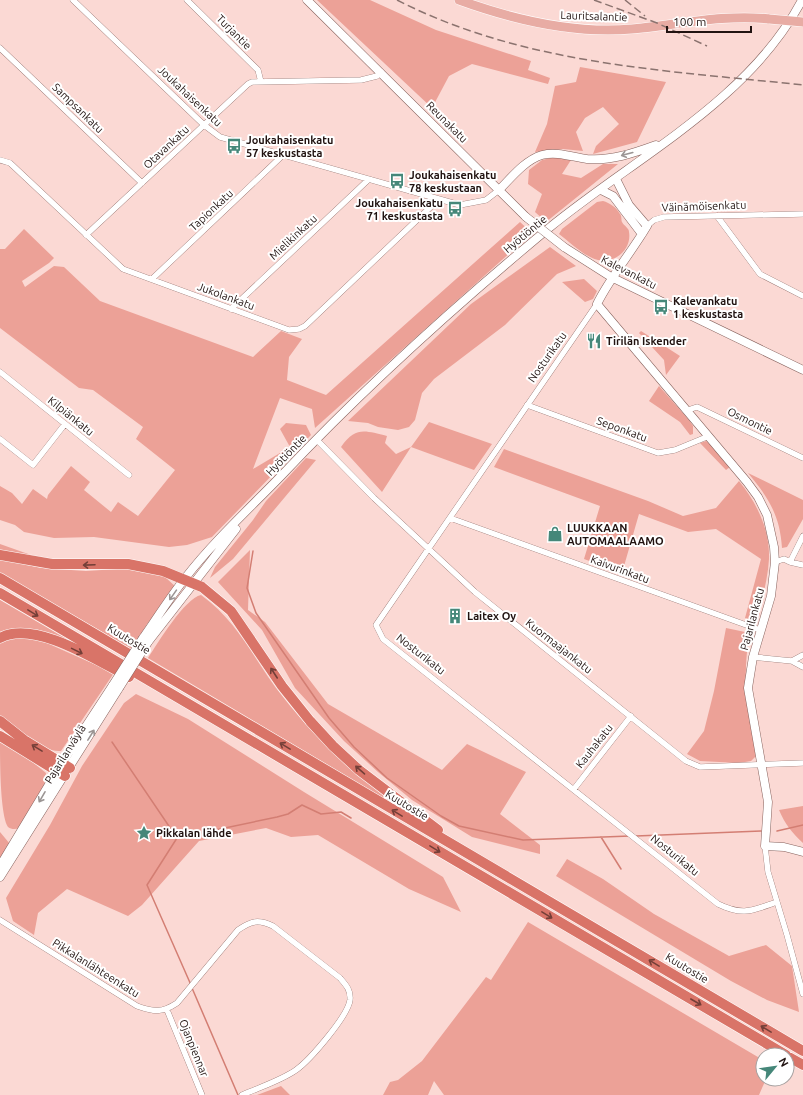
<svg xmlns="http://www.w3.org/2000/svg" width="803" height="1095" viewBox="0 0 803 1095" font-family="Ubuntu,sans-serif">
<style>
.green{fill:#eca197}
.lines{fill:none;stroke-linecap:round;stroke-linejoin:round}
.stream{stroke:#d37e73;stroke-width:1.5}
.street-casing{stroke:#87625d;stroke-width:6}
.secondary-casing{stroke:#87625d;stroke-width:9}
.primary-casing{stroke:#fff;stroke-width:10}
.highway-casing{stroke:#fff;stroke-width:11}
.street{stroke:#fff;stroke-width:5.5}
.secondary{stroke:#fff;stroke-width:8}
.primary{stroke:#e8aca4;stroke-width:9}
.highway{stroke:#d97468;stroke-width:10}
.rail{stroke:#8b736f;stroke-width:1.5;stroke-dasharray:8 4;stroke-linecap:butt}
.secondary-bridge-casing{stroke:#87625d;stroke-width:9;stroke-linecap:butt}
.primary-bridge-casing{stroke:#fff;stroke-width:10;stroke-linecap:butt}
.secondary-bridge{stroke:#fff;stroke-width:8}
.primary-bridge{stroke:#e8aca4;stroke-width:9}
.oneway{stroke:#9b9594}
.oneway2{stroke:#743f38}
.labels{text-anchor:middle;stroke-width:4;stroke-linejoin:round;paint-order:stroke}
.street-label{font-size:11px;fill:#211311;stroke:#fff}
.poi-label{font-size:11px;font-weight:bold;fill:#211311;stroke:#fff;text-anchor:start}
</style>
<rect width="100%" height="100%" fill="#fbd9d4"/>
<path class="green" d="M317 0H370L436 30 531 61 528 70 550 78 548 84 472 64 449 76 432 108Z
M580 67 666 82 637 142 593 154 596 146 619 124 603 107 585 118 576 132 583 151 563 149 535 152 547 124 555 86 576 82Z
M554 157 571 160 562 174 581 178 603 164H618L546 222 535 212 542 194 528 184 529 170 542 160Z
M603 201C610 203 616 207 620 214 622 216 621 220 622 222 624 226 629 228 629 232 632 249 615 264 598 260 583 256 571 243 559 234L562 229 597 202Z
M520 222 532 233 315 428 312 409 280 398 253 469 290 447 280 429 286 423 306 425 311 435 212 537 187 545 169 547 94 537 54 538 24 532 15 525 0 520V486L12 493 22 504 33 489 47 499 48 495 71 466 90 482 84 490 111 512 118 502 138 516 175 470 136 439 143 427 93 390 79 388 0 328V249H5L24 229 54 258 49 263 22 281 25 287 54 266 64 267 100 301 253 357 281 331 302 339 289 357 287 380 326 395Z
M550 247 576 266 557 274 505 325 434 379 422 393 415 420 409 427 398 430 378 427 368 423 348 421 471 304Z
M584 279 597 291 593 299 585 302 562 282Z
M641 331 680 356 666 375 664 360 639 333Z
M659 386 689 420 693 426V434L690 435 680 422 649 401Z
M429 422 492 444 474 470 411 447 382 492 341 447C356 426 365 431 387 436L385 443 396 454 411 447Z
M706 441 710 444 730 467 726 470 700 443Z
M504 449 648 501 683 516 716 508 739 481C757 503 770 530 769 559 768 578 762 598 759 617L751 621 745 618 761 559 716 529 688 532 639 514 622 573 584 559 600 506 494 467Z
M306 458 316 460 233 559 210 578 215 567 253 520 266 501Z
M748 473 803 500V519L787 547 782 548C780 516 769 498 748 473Z
M0 544 31 555 69 562 36 559 0 551Z
M250 550 248 610 265 622 328 704 442 770 467 744 526 772 500 814 540 845V854L472 837 412 800 378 772 344 741 295 688 262 630 218 582Z
M0 559 41 568 86 571 133 568 165 577 176 587 147 624 132 649 0 573Z
M201 595C240 623 254 661 283 697 315 738 354 773 395 805L148 658C157 644 185 598 201 595Z
M0 600 94 655 53 637 0 634Z
M726 628 750 633C741 677 748 713 757 755L751 761 739 763 700 761 687 754 704 731 714 691Z
M30 637 49 644 114 673 61 751C43 753 15 728 0 717V642L11 638Z
M136 694 188 719 304 792 443 877 461 912 409 889 318 835 291 837 266 828 199 841 142 905 128 916 67 889 38 913 34 935 13 921 6 898 50 825 82 766 124 703Z
M0 741 30 760 46 773 44 788 20 828C16 829 12 830 8 827 0 815 0 760 0 741Z
M803 806V843C792 833 785 824 779 810Z
M0 832 10 844 0 861Z
M567 859 603 879 654 914 729 956 766 945 792 966 799 1012 767 1000 731 981 556 876Z
M528 922 763 1060V1079H766L759 1095H444L434 1081 428 1095H383L390 1082 398 1080 422 1061 486 977 491 980Z
M281 1086 290 1095H257Z"/>
<g class="lines">
<path class="stream" d="M253 551 247 588 256 613 329 718 354 747 387 778 441 816 459 826 523 840 630 836
M112 742 177 838
M777 831 803 825
M636 836 761 831
M601 837 621 869
M191 985 147 885 177 838 277 817 288 814 302 805 321 814 341 812 351 818
M192 988 238 1095"/>
<g class="street-casing">
<path id="street" d="M73 0 204 125 220 137 460 205 486 200 499 190
M187 0 258 70 261 82
M0 48 142 183
M0 160 10 163 123 269 289 330 299 329 305 326 438 200
M717 216 760 274 803 296
M647 226 654 220 664 217 803 214
M86 235 248 84 252 82 361 80 377 76 381 72
M152 279 283 155
M597 304 376 625 383 639 718 904C743 916 751 911 777 902
M231 309 368 180
M0 372 129 475
M527 405 658 453 675 450 709 436
M688 410 697 407 803 458
M0 439 33 465 65 424
M316 439 374 498 475 592 686 761 700 767 803 763
M450 518 760 630
M775 562 784 559 790 562 803 536
M790 562 803 565
M753 657 792 661 803 667
M792 661 803 655
M574 789 631 716
M765 846 768 872 787 935 803 994
M0 920 137 1006C154 1012 162 1013 177 1003L238 930C251 921 258 919 273 926L340 978C346 985 351 990 350 1000 348 1016 310 1060 296 1070 280 1081 260 1087 242 1095
M167 1010 202 1095"/>
</g>
<g class="secondary-casing">
<path id="secondary" d="M307 0 526 217
M616 179 629 205 647 226C631 253 611 276 597 304L747 482 758 497 767 515 774 547 775 562 771 596 753 657 748 688 768 802 765 846 784 847 803 852
M499 190C511 178 525 160 542 155 557 151 572 157 587 159 611 161 634 153 656 145
M601 190 613 196 642 234
M564 247 611 277 803 370
M143 638C157 618 170 597 186 577 214 541 249 509 281 476 365 387 455 306 549 228 634 158 749 101 802 0
M148 642 236 529
M0 866 62 763 113 685
M0 877 119 688"/>
</g>
<g class="primary-casing">
<path id="primary" d="M459 0C514 20 574 34 632 29 678 25 723 14 769 19"/>
</g>
<g class="highway-casing">
<path id="highway" d="M0 555 52 564H128L163 571 202 587 231 611 282 686 310 721 333 746 359 770 438 830
M0 578 803 1051
M0 593 786 1055
M0 638C34 619 98 661 129 677
M0 721 24 740 70 768
M0 736 65 776
M787 1056 803 1065"/>
</g>
<use href="#street" class="street"/>
<use href="#secondary" class="secondary"/>
<use href="#primary" class="primary"/>
<use href="#highway" class="highway"/>
<path class="rail" d="M397 0C524 65 664 70 803 85
M594 0 657 23 707 46
M625 0 645 16"/>
<g class="secondary-bridge-casing">
<path id="secondary-bridge" d="M526 217 564 247
M113 685 143 638
M119 688 148 642"/>
</g>
<g class="primary-bridge-casing">
<path id="primary-bridge" d="M769 19 803 22"/>
</g>
<use href="#secondary-bridge" class="secondary-bridge"/>
<use href="#primary-bridge" class="primary-bridge"/>
</g>
<defs><path id="oneway-shaft" d="M-6 0H5M1.5-3L5.5 0L1.5 3" fill="none" stroke-width="1.6" stroke-linecap="round" stroke-linejoin="round"/></defs>
<g class="oneway">
<use href="#oneway-shaft" transform="translate(627 154) rotate(165)"/>
<use href="#oneway-shaft" transform="translate(173 595) rotate(125)"/>
<use href="#oneway-shaft" transform="translate(91 735) rotate(-58)"/>
<use href="#oneway-shaft" transform="translate(42 797) rotate(120)"/>
</g>
<g class="oneway2">
<use href="#oneway-shaft" transform="translate(89 565) rotate(178)"/>
<use href="#oneway-shaft" transform="translate(33 613) rotate(31)"/>
<use href="#oneway-shaft" transform="translate(77 651) rotate(26)"/>
<use href="#oneway-shaft" transform="translate(274 673) rotate(-123)"/>
<use href="#oneway-shaft" transform="translate(285 746) rotate(-149)"/>
<use href="#oneway-shaft" transform="translate(37 748) rotate(-148)"/>
<use href="#oneway-shaft" transform="translate(360 770) rotate(-139)"/>
<use href="#oneway-shaft" transform="translate(397 813) rotate(-149)"/>
<use href="#oneway-shaft" transform="translate(435 849) rotate(31)"/>
<use href="#oneway-shaft" transform="translate(547 915) rotate(31)"/>
<use href="#oneway-shaft" transform="translate(654 963) rotate(-149)"/>
<use href="#oneway-shaft" transform="translate(696 1002) rotate(30)"/>
<use href="#oneway-shaft" transform="translate(766 1029) rotate(-149)"/>
</g>
<defs>
<g id="bus-bare" transform="scale(1.2)"><path d="M-5-6H5V4H4V6H2V4H-2V6H-4V4H-5ZM-3.5-4V0h7V-4ZM-3.5 1.2v1.5H-2V1.2ZM2 1.2v1.5H3.5V1.2Z" fill="#458779" stroke="#fff" stroke-width="2.5" paint-order="stroke"/></g>
<g id="restaurant-bare" transform="scale(1.2)"><path d="M-5-6h1v4h1v-4h1v4h1v-4h1v5L-1.5 .5V6h-2V.5L-5-1ZM5-6V6H3V1.5H1.5Q1.5-4 5-6Z" fill="#458779" stroke="#fff" stroke-width="2.5" paint-order="stroke"/></g>
<g id="shop-bare" transform="scale(1.2)"><path d="M-5-2.5h2.3a2.7 3.5 0 0 1 5.4 0H5L5.5 6h-11ZM-1.5-2.5h3a1.5 2.3 0 0 0-3 0Z" fill="#458779" stroke="#fff" stroke-width="2.5" paint-order="stroke"/></g>
<g id="building-bare" transform="scale(1.2)"><path d="M-4-6H4V6H1V3H-1V6H-4ZM-2.5-4.3h1.7v1.8h-1.7ZM.8-4.3h1.7v1.8H.8ZM-2.5-1h1.7V.8h-1.7ZM.8-1h1.7V.8H.8Z" fill="#458779" stroke="#fff" stroke-width="2.5" paint-order="stroke"/></g>
<g id="sight-bare" transform="scale(1.2)"><path d="M0-6L1.8-2.2L6-1.7L2.9 1.2L3.7 5.4L0 3.3L-3.7 5.4L-2.9 1.2L-6-1.7L-1.8-2.2Z" fill="#458779" stroke="#fff" stroke-width="2.5" paint-order="stroke"/></g>
</defs>
<g fill-rule="evenodd">
<use href="#bus-bare" x="234" y="146"/>
<use href="#bus-bare" x="397" y="181"/>
<use href="#bus-bare" x="455" y="209"/>
<use href="#bus-bare" x="661" y="307"/>
<use href="#restaurant-bare" x="594" y="341"/>
<use href="#shop-bare" x="555" y="534"/>
<use href="#building-bare" x="455" y="616"/>
<use href="#sight-bare" x="144" y="833"/>
</g>
<g class="labels">
<g class="street-label">
<text transform="translate(594 16) rotate(2)" y="4">Lauritsalantie</text>
<text transform="translate(234 32) rotate(45)" y="4">Turjantie</text>
<text transform="translate(190 96) rotate(43)" y="4">Joukahaisenkatu</text>
<text transform="translate(78 108) rotate(44)" y="4">Sampsankatu</text>
<text transform="translate(447 122) rotate(45)" y="4">Reunakatu</text>
<text transform="translate(166 147) rotate(-43)" y="4">Otavankatu</text>
<text transform="translate(704 206) rotate(-2)" y="4">Väinämöisenkatu</text>
<text transform="translate(211 210) rotate(-43)" y="4">Tapionkatu</text>
<text transform="translate(525 234) rotate(-40)" y="4">Hyötiöntie</text>
<text transform="translate(293 237) rotate(-43)" y="4">Mielikinkatu</text>
<text transform="translate(629 272) rotate(27)" y="4">Kalevankatu</text>
<text transform="translate(226 296) rotate(20)" y="4">Jukolankatu</text>
<text transform="translate(547 357) rotate(-55)" y="4">Nosturikatu</text>
<text transform="translate(71 416) rotate(39)" y="4">Kilpiänkatu</text>
<text transform="translate(750 421) rotate(26)" y="4">Osmontie</text>
<text transform="translate(622 429) rotate(20)" y="4">Seponkatu</text>
<text transform="translate(286 455) rotate(-46)" y="4">Hyötiöntie</text>
<text transform="translate(620 569) rotate(20)" y="4">Kaivurinkatu</text>
<text transform="translate(752 619) rotate(-75)" y="4">Pajarilankatu</text>
<text transform="translate(129 639) rotate(31)" y="4">Kuutostie</text>
<text transform="translate(559 646) rotate(38)" y="4">Kuormaajankatu</text>
<text transform="translate(421 654) rotate(38)" y="4">Nosturikatu</text>
<text transform="translate(594 746) rotate(-52)" y="4">Kauhakatu</text>
<text transform="translate(65 754) rotate(-58)" y="4">Pajarilanväylä</text>
<text transform="translate(407 805) rotate(31)" y="4">Kuutostie</text>
<text transform="translate(675 855) rotate(39)" y="4">Nosturikatu</text>
<text transform="translate(96 968) rotate(32)" y="4">Pikkalanlähteenkatu</text>
<text transform="translate(687 968) rotate(31)" y="4">Kuutostie</text>
<text transform="translate(194 1048) rotate(68)" y="4">Ojanpiennar</text>
</g>
<g class="poi-label">
<text x="246" y="144">Joukahaisenkatu<tspan x="246" dy="13">57 keskustasta</tspan></text>
<text x="409" y="179">Joukahaisenkatu<tspan x="409" dy="13">78 keskustaan</tspan></text>
<text x="443" y="207" text-anchor="end">Joukahaisenkatu<tspan x="443" dy="13">71 keskustasta</tspan></text>
<text x="673" y="305">Kalevankatu<tspan x="673" dy="13">1 keskustasta</tspan></text>
<text x="606" y="345">Tirilän Iskender</text>
<text x="567" y="532">LUUKKAAN<tspan x="567" dy="13">AUTOMAALAAMO</tspan></text>
<text x="467" y="620">Laitex Oy</text>
<text x="156" y="837">Pikkalan lähde</text>
</g>
</g>
<g transform="translate(775 1067) rotate(61)"><circle r="19" fill="#ffffff" stroke="#a6a1a0"/>
<path d="M0-3L7 15L0 10L-7 15Z" fill="#458779"/>
<text y="-6" font-size="11" font-weight="bold" text-anchor="middle" fill="#211311">N</text>
</g>
<path d="M667 26v6h84v-6" fill="none" stroke="#211311" stroke-width="2"/>
<text x="673" y="26" font-size="12" fill="#211311" stroke="#ffffff" stroke-width="3" paint-order="stroke">100 m</text>
</svg>
